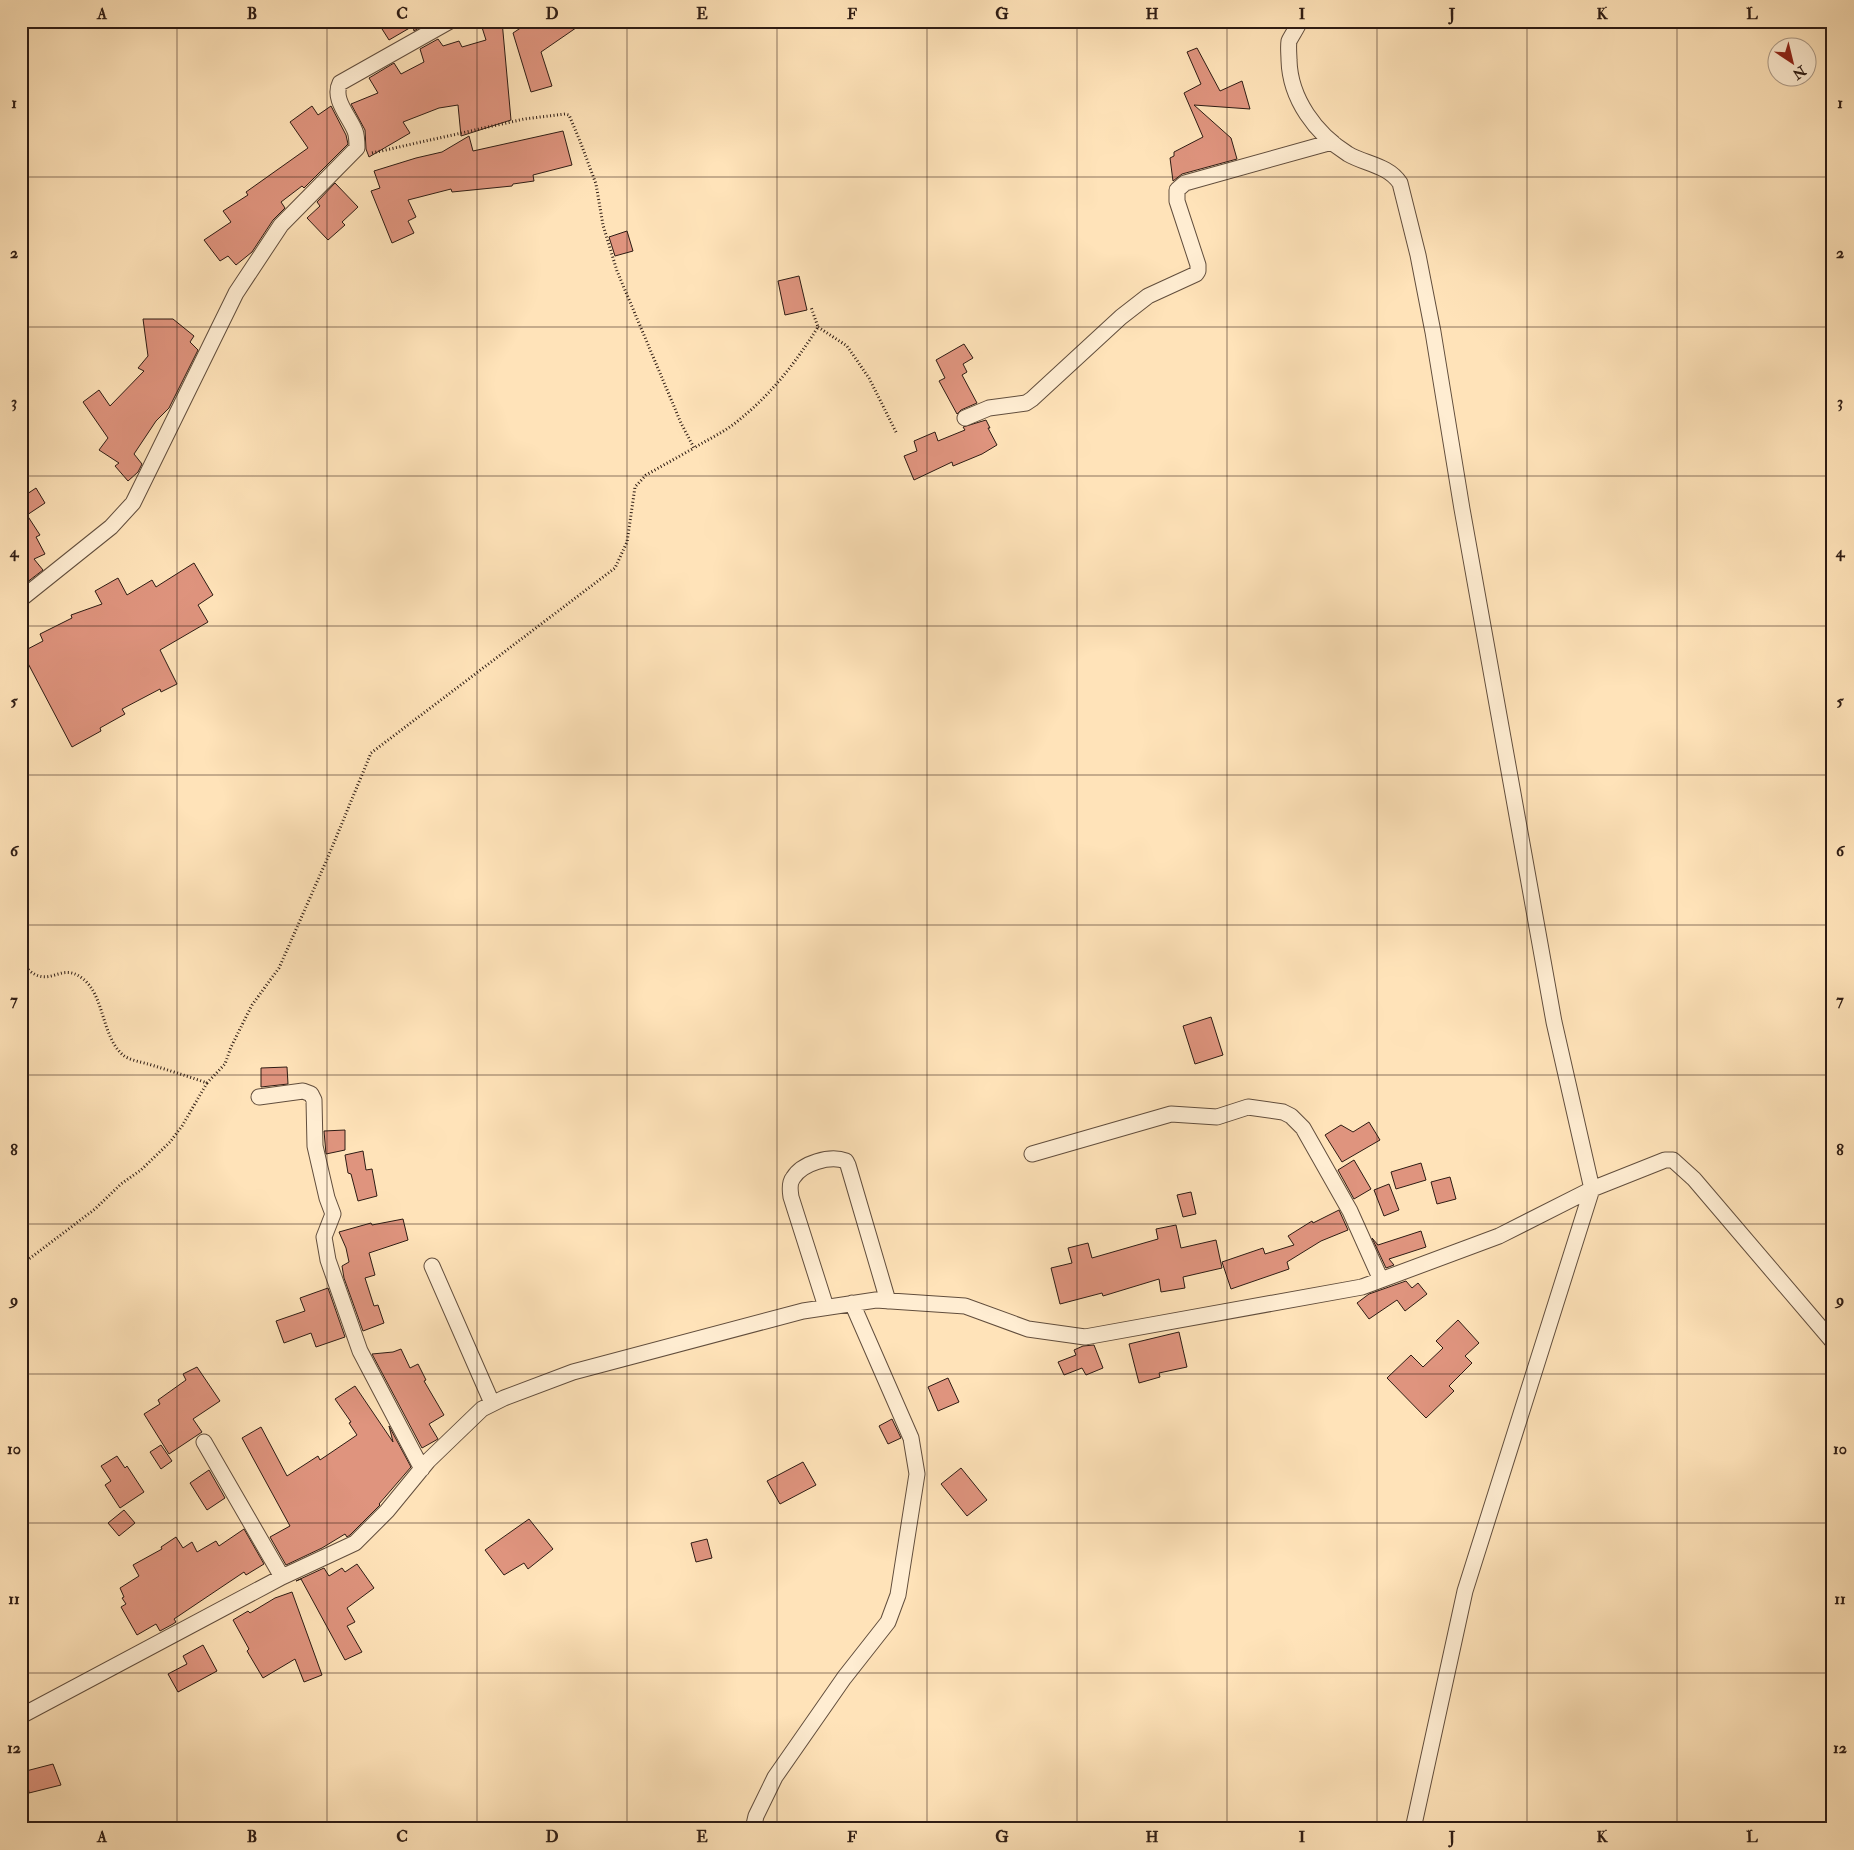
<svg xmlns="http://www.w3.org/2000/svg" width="1854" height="1850" viewBox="0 0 1854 1850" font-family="'IM FELL Double Pica',serif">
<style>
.building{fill:#df947e;stroke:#2e1c14}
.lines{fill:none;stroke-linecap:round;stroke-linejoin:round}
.minor-casing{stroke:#624e3d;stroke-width:17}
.path{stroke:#2e1c14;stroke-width:3;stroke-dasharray:1 2.5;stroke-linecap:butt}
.minor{stroke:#ffedd2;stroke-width:15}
.grid{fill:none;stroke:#2e1c14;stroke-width:1;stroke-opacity:0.55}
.neatline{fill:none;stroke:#2e1c14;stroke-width:2}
.grid-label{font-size:16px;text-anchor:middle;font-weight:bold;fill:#2e1c14}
</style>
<rect width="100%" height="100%" fill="#ffe3b9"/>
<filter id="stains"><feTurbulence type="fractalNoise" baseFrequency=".004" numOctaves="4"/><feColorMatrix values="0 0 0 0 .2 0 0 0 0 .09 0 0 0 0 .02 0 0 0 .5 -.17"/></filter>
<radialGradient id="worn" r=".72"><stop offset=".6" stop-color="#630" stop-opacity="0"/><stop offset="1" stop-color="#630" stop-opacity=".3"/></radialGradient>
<path class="building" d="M377 21H428V22L414 31 413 26 389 40Z
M480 21H502L511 120 461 136 458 105 439 108 403 122 410 133 369 157 366 149 365 130 351 104 378 93 369 78 394 63 401 74 424 62 420 49 438 39 443 46 459 41 462 47 486 40Z
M531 21H586L541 52 552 86 531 92 513 33Z
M1197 48 1220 91 1242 81 1250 109 1194 105 1231 138 1237 159 1182 174 1173 181 1170 158 1174 156V152L1203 137 1184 93 1201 84 1187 52Z
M312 106 318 115 331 106 346 135 348 144 304 188 302 186 281 202 285 208 273 220 252 252 236 265 228 256 220 261 204 240 231 222 223 211 248 195 246 192 308 148 290 122Z
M563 131 572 165 533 175 534 181 513 184 512 186 452 192 451 189 408 200 416 217 408 221 414 233 392 243 371 191 380 188 374 171 416 158 442 152 469 136 473 151Z
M335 183 358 207 342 222 345 225 328 240 307 218 320 206 317 202Z
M627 231 633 251 615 256 609 237Z
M799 276 807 310 785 315 778 281Z
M143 319H173L194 336 190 342 198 350 169 408 156 421 134 454 142 464 138 472 128 481 115 466 119 463 99 450 108 438 83 402 99 390 110 406 144 371 138 368 148 356Z
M964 344 973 358 963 364 967 372 962 375 977 403 961 410 957 414 939 381 945 378 936 360Z
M986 420 990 428H988L997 445 982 454 953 466 952 462 914 480 904 456 917 451 914 441 935 432 938 441 965 430 963 427Z
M36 488 45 503 27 515 40 535 36 537 45 554 34 559 43 570 26 583 21 576V498Z
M194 563 213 595 198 605 208 622 160 650 177 684 161 692 160 689 122 709 125 714 100 728 101 731 72 747 22 652 43 641 40 634 72 618 71 615 102 604 95 591 118 578 127 595 152 580 156 587Z
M1211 1017 1223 1055 1195 1064 1183 1026Z
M287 1067 288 1084 261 1087V1068Z
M1369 1122 1380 1140 1342 1162 1325 1135 1341 1125 1353 1132Z
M345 1130V1150L326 1154 324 1131Z
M363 1151 366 1170 372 1169 377 1196 358 1201 351 1174 348 1173 345 1155Z
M1354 1160 1371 1189 1354 1199 1338 1170Z
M1421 1163 1426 1180 1396 1189 1391 1172Z
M1450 1177 1456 1199 1437 1204 1431 1182Z
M1389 1184 1399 1210 1384 1216 1374 1190Z
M1191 1192 1196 1214 1183 1217 1177 1195Z
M1339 1210 1348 1230 1321 1241 1287 1262 1289 1269 1231 1289 1222 1262 1263 1248 1265 1254 1294 1245 1288 1236 1312 1221 1313 1223Z
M403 1219 408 1240 369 1253 375 1275 365 1278 374 1306 378 1305 384 1323 363 1331 344 1278 342 1266 349 1262 346 1248 339 1232 371 1223 372 1225Z
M1176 1225 1181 1248 1216 1240 1222 1268 1183 1277 1185 1288 1161 1292 1159 1279 1103 1296 1102 1293 1060 1304 1051 1268 1072 1263 1068 1248 1088 1243 1092 1258 1158 1239 1156 1229Z
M1421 1231 1426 1247 1389 1259 1394 1265 1386 1268 1372 1238 1378 1245Z
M1406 1281 1412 1288 1418 1283 1427 1294 1405 1311 1397 1300 1369 1319 1357 1303 1369 1294Z
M328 1288 345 1337 316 1347 311 1333 284 1343 276 1321 305 1311 300 1298Z
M1458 1320 1479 1343 1465 1356 1472 1363 1449 1386 1454 1391 1426 1418 1387 1378 1411 1355 1423 1367 1443 1348 1436 1341Z
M1179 1332 1187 1367 1159 1373 1160 1377 1139 1383 1129 1344Z
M1094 1345 1103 1368 1086 1375 1082 1368 1064 1375 1058 1362 1076 1355 1074 1350 1083 1346Z
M401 1349 410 1368 418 1364 426 1380 424 1381 444 1415 429 1424 438 1439 422 1448 372 1354 393 1352Z
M197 1367 220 1401 193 1419 202 1432 169 1454 144 1414 160 1404 158 1400 186 1380 183 1374Z
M948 1378 959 1402 938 1411 928 1387Z
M355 1386 393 1442 389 1426 411 1467 379 1504 380 1505 350 1535 347 1537 345 1534 322 1548 286 1565 270 1537 290 1526 242 1438 261 1427 287 1476 318 1456 320 1460 357 1435 349 1423 351 1422 335 1399Z
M892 1419 901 1438 888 1444 879 1426Z
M161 1445 172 1461 161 1469 150 1452Z
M117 1456 125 1468 127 1466 144 1492 120 1508 105 1485 111 1481 101 1466Z
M803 1462 816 1485 780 1504 767 1481Z
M961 1468 987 1500 967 1516 941 1484Z
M209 1470 225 1498 207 1510 190 1483Z
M124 1510 135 1523 119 1536 108 1523Z
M529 1519 553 1549 528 1569 524 1563 504 1575 485 1550Z
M244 1529 264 1564 246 1575 244 1572 174 1619 176 1622 173 1624 160 1631 156 1624 137 1635 121 1607 126 1604 122 1598 124 1597 120 1588 139 1576 133 1565 162 1549 161 1547 176 1537 183 1548 192 1542 197 1552 216 1541 219 1546Z
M707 1539 712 1558 696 1562 691 1543Z
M357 1564 374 1588 347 1608 355 1622 347 1626 362 1652 345 1660 301 1579 296 1581 324 1568 329 1576 342 1568 345 1572Z
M292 1592 322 1675 304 1682 295 1659 263 1678 247 1651 249 1649 233 1620 248 1611 250 1613 275 1598Z
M203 1645 217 1671 178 1692 168 1674 187 1664 183 1656Z
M53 1764 61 1785 29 1793 26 1771Z"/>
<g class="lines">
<g class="minor-casing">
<path id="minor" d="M1300 21C1297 28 1292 35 1289 41 1288 47 1289 55 1289 60 1290 99 1316 134 1348 154 1365 164 1388 165 1400 183L1418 255 1433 332 1462 509 1554 1022 1592 1189 1465 1591 1413 1829
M965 418 989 408 1026 403 1032 399 1121 317 1148 296 1196 274 1198 271V265L1177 201V190L1185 183 1332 142
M21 599 111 527 133 503 236 293 281 225 357 148C357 142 357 136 355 131 349 116 332 99 340 83L450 21
M259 1097 303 1091 311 1094 314 1100 315 1146 327 1198 333 1214 324 1237 328 1260 360 1351 422 1469
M1032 1154 1171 1114 1217 1117 1248 1107 1283 1112 1291 1116 1303 1128 1350 1211 1381 1280
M432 1266 492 1403
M826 1307 791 1197C790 1191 789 1183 793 1178 802 1163 830 1155 846 1161L848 1165 888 1301
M204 1442 282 1577
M21 1716 282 1577 355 1543 387 1511 428 1461 482 1409 504 1398 573 1372 803 1311 876 1300 965 1306 1028 1329 1085 1337 1362 1287 1499 1236 1592 1189 1665 1160H1673L1694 1179 1833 1342
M753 1829 756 1816 775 1777 844 1678 888 1622 898 1595 917 1474 911 1438 852 1303"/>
</g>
<path class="path" d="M372 153 524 119 565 114 569 115 580 141 596 184 603 225 617 271 681 423 694 448C707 440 722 433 734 424 770 396 794 365 818 327L811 307
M818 327 847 346 869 378 897 434
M21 962C48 995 58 960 82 978 105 995 101 1036 123 1055 129 1060 141 1062 148 1064 168 1070 187 1076 207 1083L225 1064 231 1047 252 1005 279 968 328 857 371 753 615 568 627 542 635 487 646 475 694 448
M21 1265 95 1209 121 1184 141 1170 170 1142 182 1126 207 1083"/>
<use href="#minor" class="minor"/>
</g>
<path class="grid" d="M177 21V1829M327 21V1829M477 21V1829M627 21V1829M777 21V1829M927 21V1829M1077 21V1829M1227 21V1829M1377 21V1829M1527 21V1829M1677 21V1829M21 177H1833M21 327H1833M21 476H1833M21 626H1833M21 775H1833M21 925H1833M21 1075H1833M21 1224H1833M21 1374H1833M21 1523H1833M21 1673H1833"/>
<rect width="1854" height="1850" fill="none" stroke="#ffe3b9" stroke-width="55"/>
<g transform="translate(1792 62) rotate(145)"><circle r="24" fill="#ffedd2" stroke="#ab9986"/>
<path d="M0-4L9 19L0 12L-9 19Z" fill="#8f2418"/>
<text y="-8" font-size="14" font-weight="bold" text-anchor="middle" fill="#2e1c14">N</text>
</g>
<rect x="28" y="28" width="1798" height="1794" class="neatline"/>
<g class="grid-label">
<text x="102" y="19">A</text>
<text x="252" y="19">B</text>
<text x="402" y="19">C</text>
<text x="552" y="19">D</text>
<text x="702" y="19">E</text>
<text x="852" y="19">F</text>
<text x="1002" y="19">G</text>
<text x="1152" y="19">H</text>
<text x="1302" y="19">I</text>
<text x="1452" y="19">J</text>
<text x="1602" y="19">K</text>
<text x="1752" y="19">L</text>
<text x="14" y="108">1</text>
<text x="1840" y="108">1</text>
<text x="14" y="258">2</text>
<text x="1840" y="258">2</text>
<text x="14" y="407">3</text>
<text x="1840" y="407">3</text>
<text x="14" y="557">4</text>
<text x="1840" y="557">4</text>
<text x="14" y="706">5</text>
<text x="1840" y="706">5</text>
<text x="14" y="856">6</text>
<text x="1840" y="856">6</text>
<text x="14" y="1005">7</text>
<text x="1840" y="1005">7</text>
<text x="14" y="1155">8</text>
<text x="1840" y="1155">8</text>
<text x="14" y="1305">9</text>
<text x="1840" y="1305">9</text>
<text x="14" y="1454">10</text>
<text x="1840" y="1454">10</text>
<text x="14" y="1604">11</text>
<text x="1840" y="1604">11</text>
<text x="14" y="1753">12</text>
<text x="1840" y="1753">12</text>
<text x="102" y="1842">A</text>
<text x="252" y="1842">B</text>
<text x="402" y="1842">C</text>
<text x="552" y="1842">D</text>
<text x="702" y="1842">E</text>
<text x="852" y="1842">F</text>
<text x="1002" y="1842">G</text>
<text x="1152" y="1842">H</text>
<text x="1302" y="1842">I</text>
<text x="1452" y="1842">J</text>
<text x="1602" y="1842">K</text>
<text x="1752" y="1842">L</text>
</g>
<rect width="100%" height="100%" filter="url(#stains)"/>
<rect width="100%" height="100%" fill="url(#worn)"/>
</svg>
